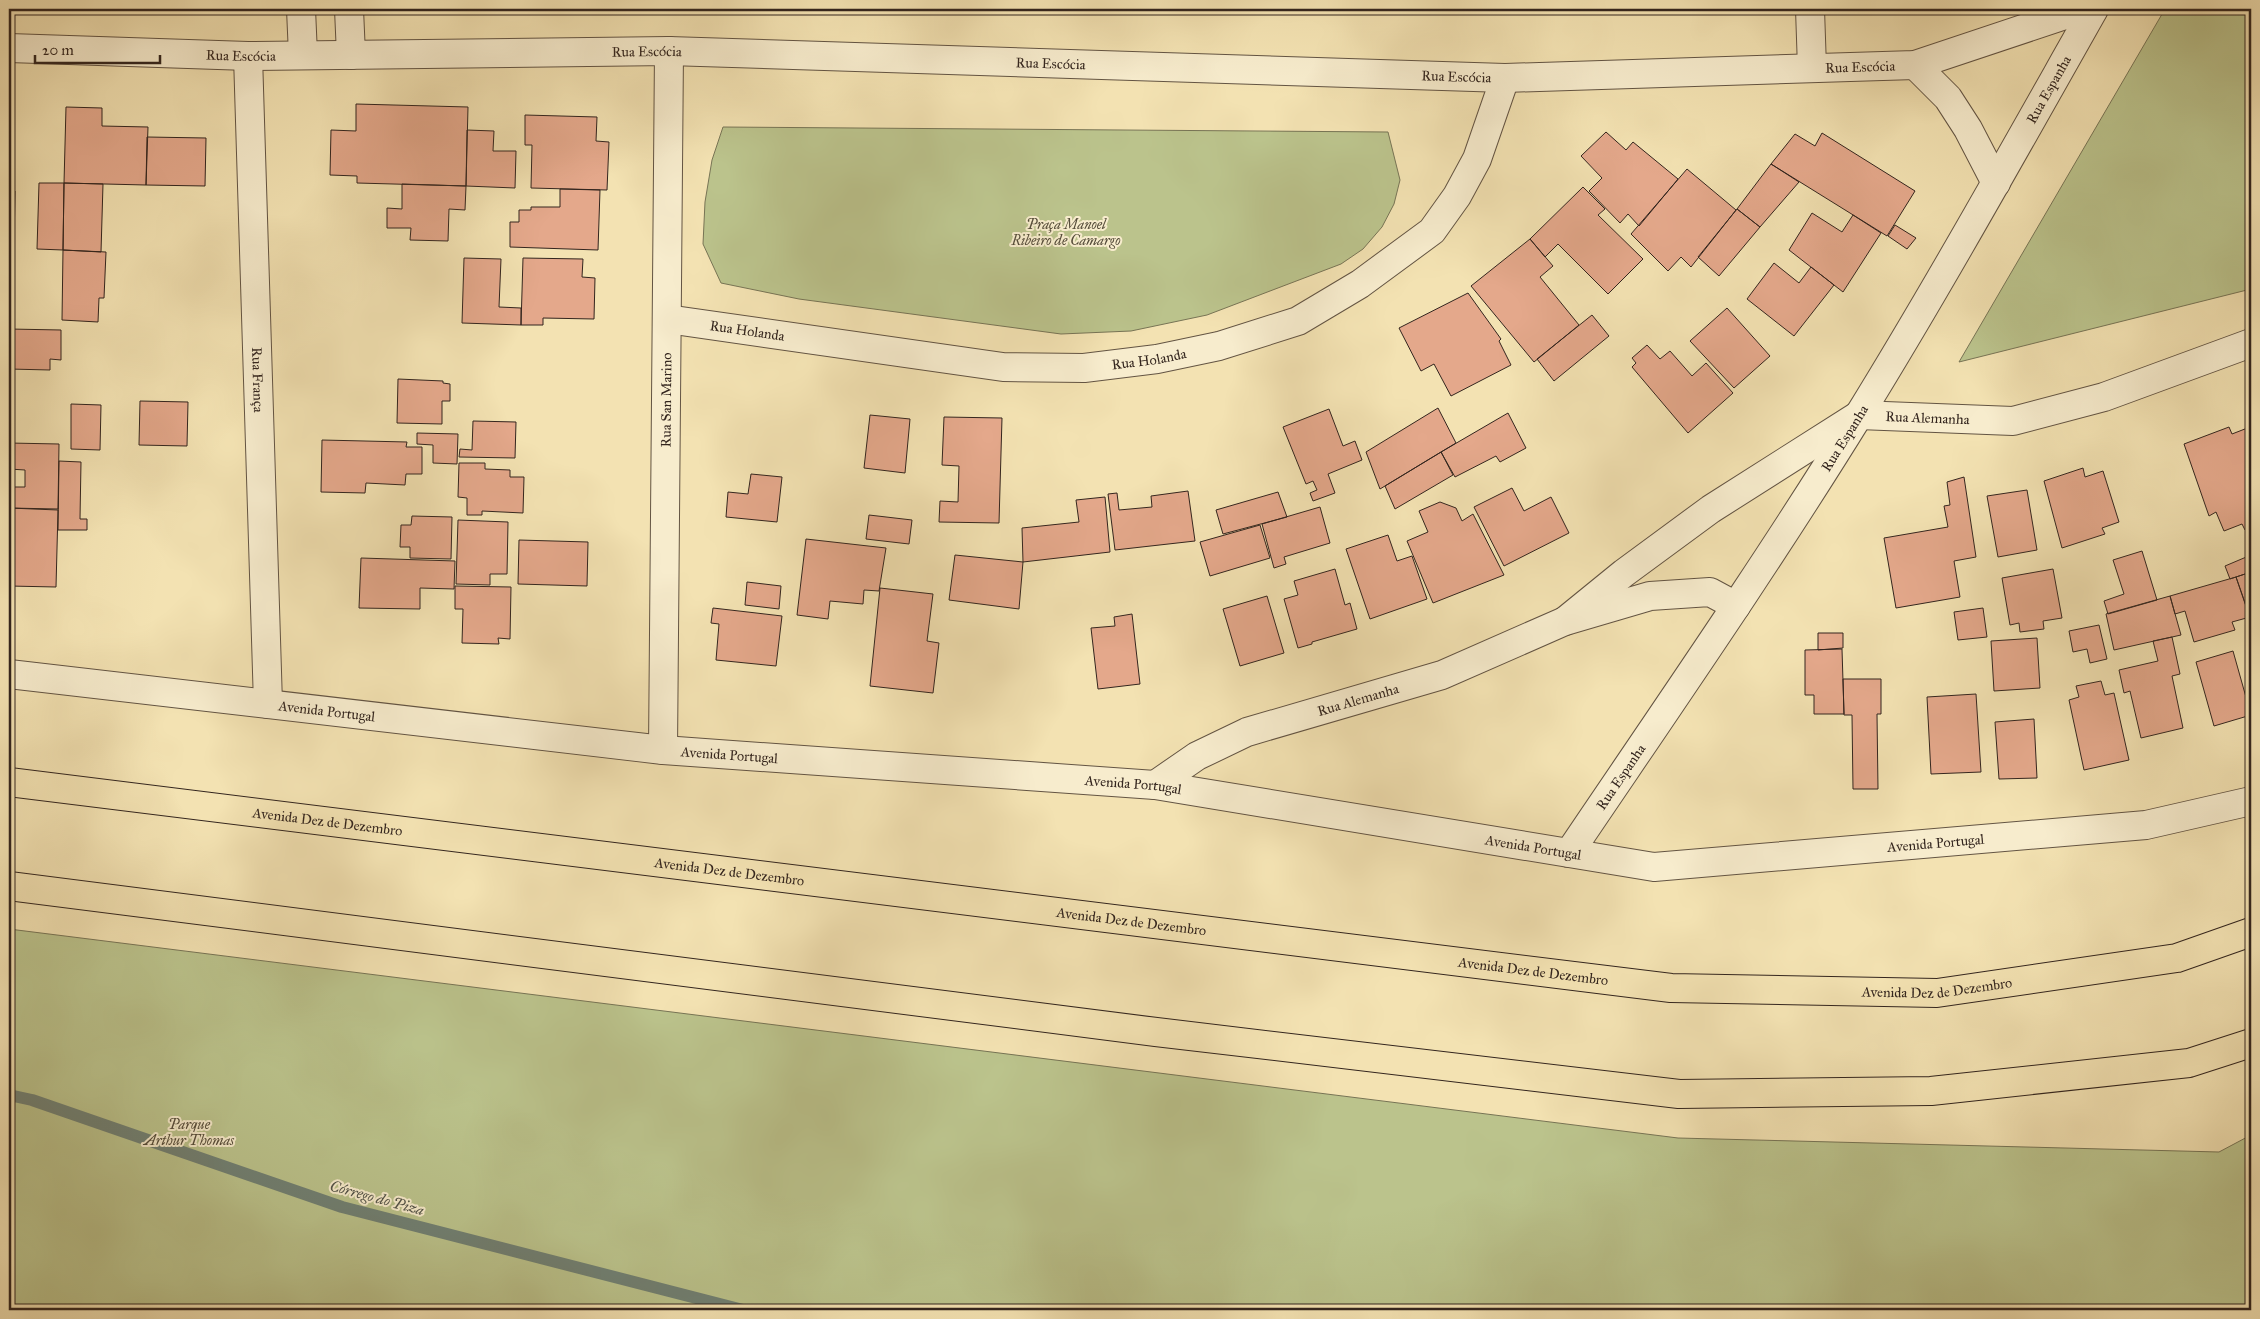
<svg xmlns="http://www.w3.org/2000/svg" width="2260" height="1319" viewBox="0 0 2260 1319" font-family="'IM FELL Great Primer',serif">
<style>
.green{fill:#bbc38c;stroke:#777455}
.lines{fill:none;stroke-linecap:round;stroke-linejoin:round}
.stream{stroke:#718174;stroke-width:12}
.building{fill:#e4a88b;stroke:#33251e}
.minor-casing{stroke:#635443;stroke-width:30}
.tertiary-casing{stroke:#635443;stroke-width:30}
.trunk-casing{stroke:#33251e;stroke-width:30}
.minor{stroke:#f7eccd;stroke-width:28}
.tertiary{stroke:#f7eccd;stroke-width:28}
.trunk{stroke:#f3e2b2;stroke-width:28}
.labels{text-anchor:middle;stroke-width:4;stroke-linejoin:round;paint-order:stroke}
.street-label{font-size:14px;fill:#33251e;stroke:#f7eccd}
.park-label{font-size:14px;font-style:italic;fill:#554c3a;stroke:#f7eccd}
.water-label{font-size:15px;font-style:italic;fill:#525349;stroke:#f7eccd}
</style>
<rect width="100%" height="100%" fill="#f3e2b2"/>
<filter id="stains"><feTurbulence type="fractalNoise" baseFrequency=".004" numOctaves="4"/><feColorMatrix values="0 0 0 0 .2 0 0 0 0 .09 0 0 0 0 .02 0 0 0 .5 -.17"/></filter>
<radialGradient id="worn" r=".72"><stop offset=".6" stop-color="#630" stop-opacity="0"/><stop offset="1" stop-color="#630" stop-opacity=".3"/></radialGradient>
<path class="green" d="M2165 9H2251V289L1959 362Z
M723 127 1388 132 1400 180 1394 204 1382 227 1363 249 1341 264 1207 315 1131 331 1061 334 799 299 721 283 703 244 705 202 712 160Z
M9 929 1678 1138 2219 1152 2251 1135V1310H9Z"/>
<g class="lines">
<path class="stream" d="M9 1095 32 1100 342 1207 743 1310"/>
</g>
<path class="building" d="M356 104 468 107 466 186 357 183V176L330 175 331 130 356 131Z
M66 107 102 108V126L148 127 146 185 64 183Z
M525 115 597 117 596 141 609 142 607 190 531 188 532 145H525Z
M467 130 494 131 493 151H516L515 188 466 186Z
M1606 132 1626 150 1633 142 1678 179 1639 226 1628 214 1620 223 1589 191 1602 178 1581 156Z
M1822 133 1915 191 1887 236 1771 164 1795 134 1815 146Z
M147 137 206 138 205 186 146 185Z
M1771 164 1799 182 1760 227 1737 209Z
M1687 169 1736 210 1691 267 1681 257 1668 271 1631 234Z
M39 183H64L63 250 37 249Z
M64 183 103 184 101 252 63 250Z
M402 184 466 186 465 210 449 209 448 241 410 240 411 228H387V208L402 209Z
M1583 187 1605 209 1598 215 1643 259 1608 294 1558 244 1545 257 1530 239Z
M560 189 600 190 598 250 510 247V222H519V210H531V207H560Z
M9 191H15L14 244H9Z
M1737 209 1760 227 1719 276 1698 257Z
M1812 213 1842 232 1853 215 1881 233 1843 292 1789 250Z
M1895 225 1916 238 1907 249 1888 236Z
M1530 239 1553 266 1540 277 1579 325 1534 362 1471 286Z
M63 250 106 252 104 298H99L98 322 62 320Z
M464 258 501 259 499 307 521 308V325L462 323Z
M523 258 583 259 582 277 595 278 594 319 543 318V325H521Z
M1774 263 1799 283 1811 267 1834 285 1794 336 1747 299Z
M1468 293 1501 339 1499 341 1511 365 1451 396 1434 364 1421 371 1399 328Z
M1727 308 1770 356 1734 388 1690 341Z
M1592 315 1609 336 1554 381 1537 359Z
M9 329 61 330V360L50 359V370L9 369Z
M1647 345 1660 359 1670 351 1692 376 1706 363 1733 393 1688 433 1632 367 1636 363 1632 358Z
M398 379 443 381V383L450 384V401H442V424L397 423Z
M140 401 188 402 187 446 139 445Z
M71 404 101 405 100 450 71 449Z
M1438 408 1456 443 1380 489 1366 452Z
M1329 409 1343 446 1355 441 1362 460 1328 474 1335 493 1313 501 1310 493 1317 490 1313 481 1306 484 1283 427Z
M1508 413 1526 448 1500 462 1496 456 1455 477 1441 452Z
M870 415 910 419 905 473 864 468Z
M944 417 1002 418 999 523 939 522 940 501 958 502 959 466 942 465Z
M473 421 516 422 515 458 459 457 460 449 472 450Z
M2229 427 2232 434 2250 427 2251 429V527L2245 530 2242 524 2224 531 2216 512 2209 516 2184 444Z
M417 433 458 434 457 464 433 463V445L417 444Z
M322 440 407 442 406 447H422V474H406L405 485 366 483 365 493 321 492Z
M9 443 59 444 58 509 9 508V487H25V470L9 469Z
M1441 452 1453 475 1395 509 1385 486Z
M59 461 81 462 80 519H87V530H58Z
M459 463H485V469L510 470V477H524L523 513 482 511V515H467V498L458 497Z
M2083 468 2085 477 2103 471 2119 522 2102 528 2105 534 2062 548 2044 481Z
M751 474 782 477 777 522 726 517 728 492 748 494Z
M1964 477 1976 557 1954 561 1960 597 1896 608 1884 538 1948 527 1944 506 1950 505 1947 482Z
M1512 488 1524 511 1551 497 1569 533 1504 566 1474 507Z
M2027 490 2037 550 1998 557 1987 496Z
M1188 491 1195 541 1115 550 1108 494 1117 493 1119 510 1152 507 1151 496Z
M1278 492 1287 517 1223 534 1216 510Z
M1105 497 1110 552 1023 562 1022 528 1079 522 1076 500Z
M1440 502 1456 508 1462 521 1473 514 1504 575 1433 603 1407 541 1428 532 1419 511Z
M1320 507 1330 543 1284 557 1286 564 1274 568 1262 524Z
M9 508 58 510 56 587 9 586Z
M869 515 912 520 909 544 866 539Z
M412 516 452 517 451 559 410 558V547H400L401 525H411Z
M458 520 508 522 507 574H490V585L456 584Z
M1260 525 1270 558 1210 576 1200 542Z
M1388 535 1397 561 1412 556 1427 599 1370 619 1346 549Z
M806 539 886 548 879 591 864 590 863 604 830 601 828 619 797 615Z
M519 540 588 542 587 586 518 584Z
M2142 551 2157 600 2108 614 2104 601 2124 594 2113 560Z
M955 555 1023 562 1019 609 949 600Z
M2251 555V572L2230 579 2225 566Z
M361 558 455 561 454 589 420 588V609L359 608Z
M1335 569 1345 605 1350 603 1357 629 1312 642V644L1298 648 1284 599 1298 595 1294 581Z
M2053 569 2062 618 2043 621 2044 629 2020 632 2019 623 2010 625 2002 578Z
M2251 572V621L2236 577Z
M2236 577 2250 617 2232 622 2235 630 2194 642 2185 611 2175 614 2170 596Z
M747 582 781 586 779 609 745 605Z
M455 586 511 587 510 639 498 638 499 644 462 643 463 609H455Z
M880 588 933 594 927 641 939 643 933 693 870 686Z
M1267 596 1284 653 1240 666 1223 609Z
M2170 596 2181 635 2114 650 2106 614Z
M713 608 782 616 776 666 716 660 719 624 711 623Z
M1983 608 1987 637 1958 640 1954 612Z
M1132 614 1140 684 1098 689 1091 628 1115 626 1114 617Z
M2099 625 2107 659 2090 663 2087 649 2073 652 2069 631Z
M1818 633H1843V648L1818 650Z
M2172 637 2180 674 2172 676 2183 728 2141 738 2130 691 2124 693 2119 670 2158 661 2153 641Z
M2037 638 2040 688 1994 691 1991 641Z
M1842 649 1844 714H1814V695H1805V650Z
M2233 651 2251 715 2214 726 2196 662Z
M1843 679H1881V714H1877L1878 789H1853L1852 715H1844Z
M2101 681 2105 695 2114 693 2129 760 2084 770 2069 700 2079 697 2076 686Z
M1976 694 1981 772 1931 774 1927 697Z
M2034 719 2037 778 1999 779 1995 722Z"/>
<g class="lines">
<g class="minor-casing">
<g id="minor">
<path d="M1810 9 1812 68"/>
<path id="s1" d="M248 56 268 704"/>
<path d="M1915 65 1948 98 1968 129 1996 183"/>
<path id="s2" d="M667 319 1003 367 1084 368 1157 359 1219 346 1298 321 1360 284 1432 231 1457 196 1477 159 1505 78"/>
<path id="s3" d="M1565 621 1624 573 1711 509 1859 415 2013 421 2104 397 2251 343"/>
<path id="s4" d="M9 674 663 750 1155 785 1654 867 2146 825 2251 801"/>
<path id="s5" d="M663 750 669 51"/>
<path id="s6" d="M1155 785 1197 756 1247 732 1442 675 1565 621 1650 596 1710 592 1736 606"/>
<path id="s7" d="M1569 853C1667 708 1767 564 1859 415 1941 282 2017 145 2094 9"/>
</g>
</g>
<g class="tertiary-casing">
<g id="tertiary">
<path d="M301 9 303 55"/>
<path d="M349 9 351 55"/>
<path id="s8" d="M9 48 248 56 669 51 1505 78 1915 65 2083 9"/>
</g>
</g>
<g class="trunk-casing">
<g id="trunk">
<path id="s9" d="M9 782 1671 988 1937 993 2177 958 2251 932"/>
<path d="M9 886 1156 1032 1679 1094 1931 1091 2189 1063 2251 1043"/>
</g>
</g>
<use href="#minor" class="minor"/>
<use href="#tertiary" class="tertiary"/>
<use href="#trunk" class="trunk"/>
</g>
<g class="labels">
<g class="street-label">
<text dy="5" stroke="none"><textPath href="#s8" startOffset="638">Rua Escócia</textPath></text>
<text dy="5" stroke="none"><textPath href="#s8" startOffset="232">Rua Escócia</textPath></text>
<text dy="5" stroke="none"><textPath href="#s8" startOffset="1042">Rua Escócia</textPath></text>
<text dy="5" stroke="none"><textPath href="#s8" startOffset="1852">Rua Escócia</textPath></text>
<text dy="5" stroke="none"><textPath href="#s8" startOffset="1448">Rua Escócia</textPath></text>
<text dy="5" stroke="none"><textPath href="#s7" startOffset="902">Rua Espanha</textPath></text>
<text dy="5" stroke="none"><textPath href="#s2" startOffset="81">Rua Holanda</textPath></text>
<text dy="5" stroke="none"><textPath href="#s2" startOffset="486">Rua Holanda</textPath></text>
<text dy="5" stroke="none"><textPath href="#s1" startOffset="324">Rua França</textPath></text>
<text dy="5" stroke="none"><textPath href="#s5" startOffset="350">Rua San Marino</textPath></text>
<text dy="5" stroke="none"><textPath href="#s3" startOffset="428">Rua Alemanha</textPath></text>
<text dy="5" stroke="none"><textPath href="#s7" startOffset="498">Rua Espanha</textPath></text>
<text dy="5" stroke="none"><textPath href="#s6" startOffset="222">Rua Alemanha</textPath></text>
<text dy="5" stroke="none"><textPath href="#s4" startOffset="320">Avenida Portugal</textPath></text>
<text dy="5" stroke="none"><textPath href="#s4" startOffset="725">Avenida Portugal</textPath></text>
<text dy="5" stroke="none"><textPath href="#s7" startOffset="92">Rua Espanha</textPath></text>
<text dy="5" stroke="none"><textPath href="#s4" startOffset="1130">Avenida Portugal</textPath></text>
<text dy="5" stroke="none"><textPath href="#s9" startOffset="321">Avenida Dez de Dezembro</textPath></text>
<text dy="5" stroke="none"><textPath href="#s4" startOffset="1940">Avenida Portugal</textPath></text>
<text dy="5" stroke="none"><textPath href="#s4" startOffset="1535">Avenida Portugal</textPath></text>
<text dy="5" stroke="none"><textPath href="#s9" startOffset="726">Avenida Dez de Dezembro</textPath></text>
<text dy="5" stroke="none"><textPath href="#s9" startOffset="1131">Avenida Dez de Dezembro</textPath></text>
<text dy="5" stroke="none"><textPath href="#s9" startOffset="1536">Avenida Dez de Dezembro</textPath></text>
<text dy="5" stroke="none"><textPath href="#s9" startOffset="1941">Avenida Dez de Dezembro</textPath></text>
</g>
<g class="park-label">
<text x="1066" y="229">Praça Manoel<tspan x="1066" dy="16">Ribeiro de Camargo</tspan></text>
<text x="189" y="1129">Parque<tspan x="189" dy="16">Arthur Thomas</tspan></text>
</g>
<g class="water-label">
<text transform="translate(377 1198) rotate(15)" y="5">Córrego do Piza</text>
</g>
</g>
<rect width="2260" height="1319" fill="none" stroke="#f3e2b2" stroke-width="30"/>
<rect x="10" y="10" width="2240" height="1299" fill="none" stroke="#33251e" stroke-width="2.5"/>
<rect x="15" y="15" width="2230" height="1289" fill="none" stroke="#33251e"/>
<path d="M35 55v8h125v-8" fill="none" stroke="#33251e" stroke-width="2.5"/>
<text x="42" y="55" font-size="15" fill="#33251e" stroke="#f7eccd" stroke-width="4" paint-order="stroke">20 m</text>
<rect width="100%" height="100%" filter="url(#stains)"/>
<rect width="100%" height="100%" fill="url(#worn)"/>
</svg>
